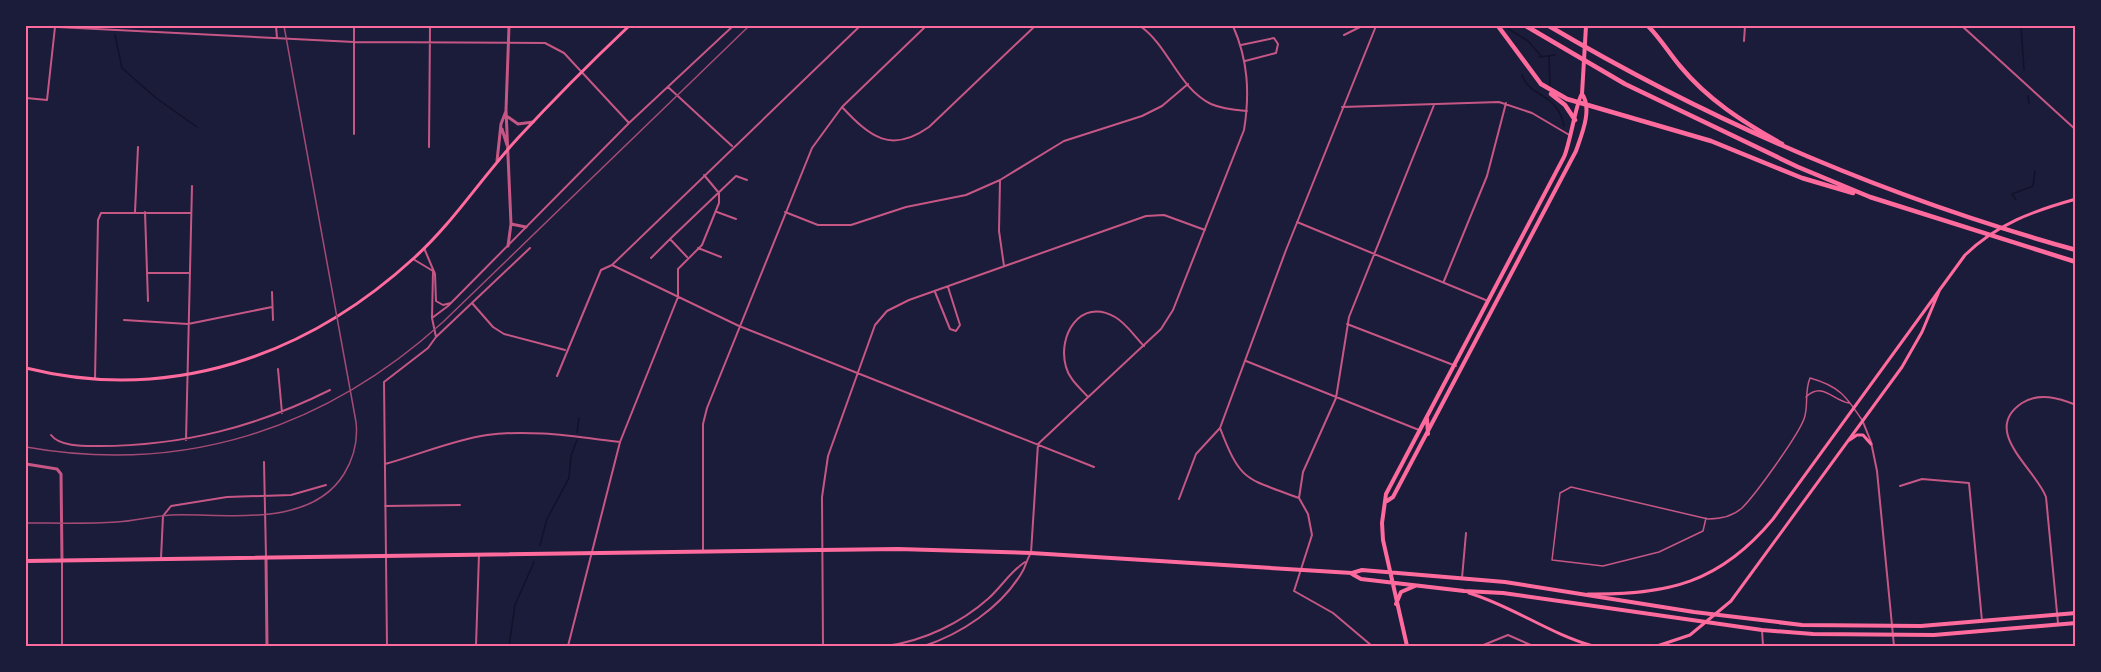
<svg xmlns="http://www.w3.org/2000/svg" width="2101" height="672" viewBox="0 0 2101 672" font-family="'Archivo Narrow',sans-serif">
<style>
.lines{fill:none;stroke-linecap:round;stroke-linejoin:round}
.stream{stroke:#12122b;stroke-width:1.5}
.service{stroke:#c65784;stroke-width:1.5}
.minor{stroke:#c65784;stroke-width:2}
.tertiary{stroke:#c65784;stroke-width:3}
.secondary{stroke:#ff6b9d;stroke-width:3}
.primary{stroke:#ff6b9d;stroke-width:4}
.motorway{stroke:#ff6b9d;stroke-width:4.5}
.rail{stroke:#a44b75;stroke-width:1.5}
.neatline{fill:none;stroke:#ff6b9d;stroke-width:2}
</style>
<rect width="100%" height="100%" fill="#1b1b3a"/>
<g class="lines">
<path class="stream" d="M1504 26 1528 41 1542 57
M2021 26 2024 70
M115 35 122 68 156 98 197 127
M1539 57 1555 55
M1549 57 1550 86
M1522 75C1529 97 1558 93 1564 126
M2028 96 2029 104
M2016 200 2012 194 2033 186 2035 171
M577 433 579 418
M540 545 547 519 569 478 571 456 577 440
M509 646 515 605 534 562"/>
<path class="service" d="M1806 397C1823 381 1833 401 1849 403
M1706 518 1703 531 1659 552 1603 566 1552 560 1560 493 1571 487 1708 519C1721 519 1732 517 1742 508 1756 494 1797 437 1804 419 1809 406 1804 392 1810 378 1839 386 1846 396 1862 420"/>
<path class="minor" d="M37 26 354 42 545 43 564 53 629 123
M276 26 277 38
M354 26V134
M1140 26C1169 46 1178 88 1211 104 1222 109 1235 110 1247 111
M1962 26 2076 130
M1344 35 1362 26
M1744 41 1745 26
M1241 45 1274 38 1278 44 1276 53 1245 61
M668 87 732 146
M26 98 47 100 55 27
M842 107C870 137 891 154 929 127L1035 26
M1342 107 1499 102 1532 113 1571 136
M429 147 430 26
M1000 180 999 231 1004 266
M135 212 138 147
M145 212 148 301
M717 212 736 219
M785 212 818 225H851L906 207 966 195 1000 180 1064 141 1142 116 1162 106 1188 84
M1297 222 1488 301
M670 239 736 176 747 180
M424 248 435 274 436 301 443 305 451 303
M698 248 721 257
M651 258 670 239 687 257
M413 259 433 271 432 318 436 337
M612 265 739 326 1094 467
M148 273H189
M1444 281 1487 176 1506 103
M272 292 273 320
M935 292 950 329 956 331 960 325 948 287
M472 303 493 327 504 334 565 350
M432 318 448 306 629 123 733 26
M124 320 188 324 272 307
M1347 324 1456 366
M1246 361 1419 430
M278 369 282 413
M557 376 601 270 612 265 860 26
M95 379 98 220 101 213H191
M1088 397C1080 388 1069 379 1066 367 1057 336 1080 297 1115 317 1126 323 1135 337 1144 346
M1863 422 1871 442 1877 471 1894 646
M1220 428C1241 483 1246 478 1299 498
M51 435C60 447 85 446 99 446 182 446 256 427 330 390
M186 440 192 186
M1038 444 1161 329 1173 310 1244 130C1250 93 1248 60 1233 26
M264 462 266 557
M385 464C418 455 453 440 487 435 531 429 577 437 620 442
M1900 486 1922 479 1969 483 1982 621
M1179 499 1196 454 1220 428 1286 250 1376 26
M385 506 460 505
M703 550V424L707 408 812 148 842 107 926 26
M161 558 163 516 171 506 227 497 291 495 326 485
M62 561V646
M1462 578 1466 533
M2058 623 2046 497C2036 469 1980 431 2022 403 2039 392 2059 398 2076 405
M1762 630 1763 646
M387 646 384 382 428 348 436 337 530 248
M476 646 479 554
M568 646 620 442 678 297V269L702 245 719 203V193L704 175
M823 646 822 497 828 456 875 325 887 311 909 300 1146 216 1164 215 1205 230
M886 646C924 641 961 623 989 598 1002 586 1011 571 1025 562
M924 646C961 634 1000 608 1021 574 1026 567 1026 560 1031 553L1038 444
M1372 646 1333 613 1294 591 1312 535 1308 514 1299 498 1303 472 1336 398 1349 317 1434 105
M1481 646 1508 635 1533 646"/>
<path class="tertiary" d="M508 117 518 124 533 122
M502 129 507 145
M497 161 501 124 506 111
M511 224 526 227
M508 246 511 224 506 110 509 26
M26 464 57 469 61 474 62 561
M266 558 267 646"/>
<path class="secondary" d="M26 368C170 404 307 356 414 258 453 223 482 177 518 138 554 99 591 62 629 26
M1848 441 1857 435H1863L1871 444
M1469 593C1512 606 1550 634 1593 646
M1588 594C1668 595 1720 583 1773 519L1965 255C1997 224 2033 211 2076 199
M1657 646 1690 635 1731 601 1902 367 1922 332 1940 289"/>
<path class="primary" d="M1427 418 1428 434
M1387 501 1393 497 1576 151C1581 136 1593 109 1582 94L1586 26
M26 561 898 549 1031 553 1352 573 1362 570 1505 582 1694 612 1802 625 1921 626 2076 613
M1352 574 1361 579 1464 591 1503 593 1762 630 1813 634 1934 635 2076 623
M1396 604 1401 592 1415 586
M1407 646 1383 540 1382 523 1386 494 1564 157C1570 144 1577 98 1582 94"/>
<path class="motorway" d="M1498 26 1541 84
M1526 26 1625 84 1798 167 1870 197 2076 262
M1549 26C1715 124 1889 198 2076 250
M1648 26C1660 38 1669 53 1680 66 1708 100 1743 122 1782 144
M1541 84 1567 99 1711 141 1802 178 1853 193
M1551 94 1565 105 1575 120"/>
<path class="rail" d="M26 447C184 475 325 429 443 322L749 26
M26 523C56 523 86 524 117 522 135 521 153 516 171 515 226 513 310 529 344 474 354 458 358 440 356 422L284 26"/>
</g>
<rect width="2101" height="672" fill="none" stroke="#1b1b3a" stroke-width="54"/>
<rect x="27" y="27" width="2047" height="618" class="neatline"/>
</svg>
